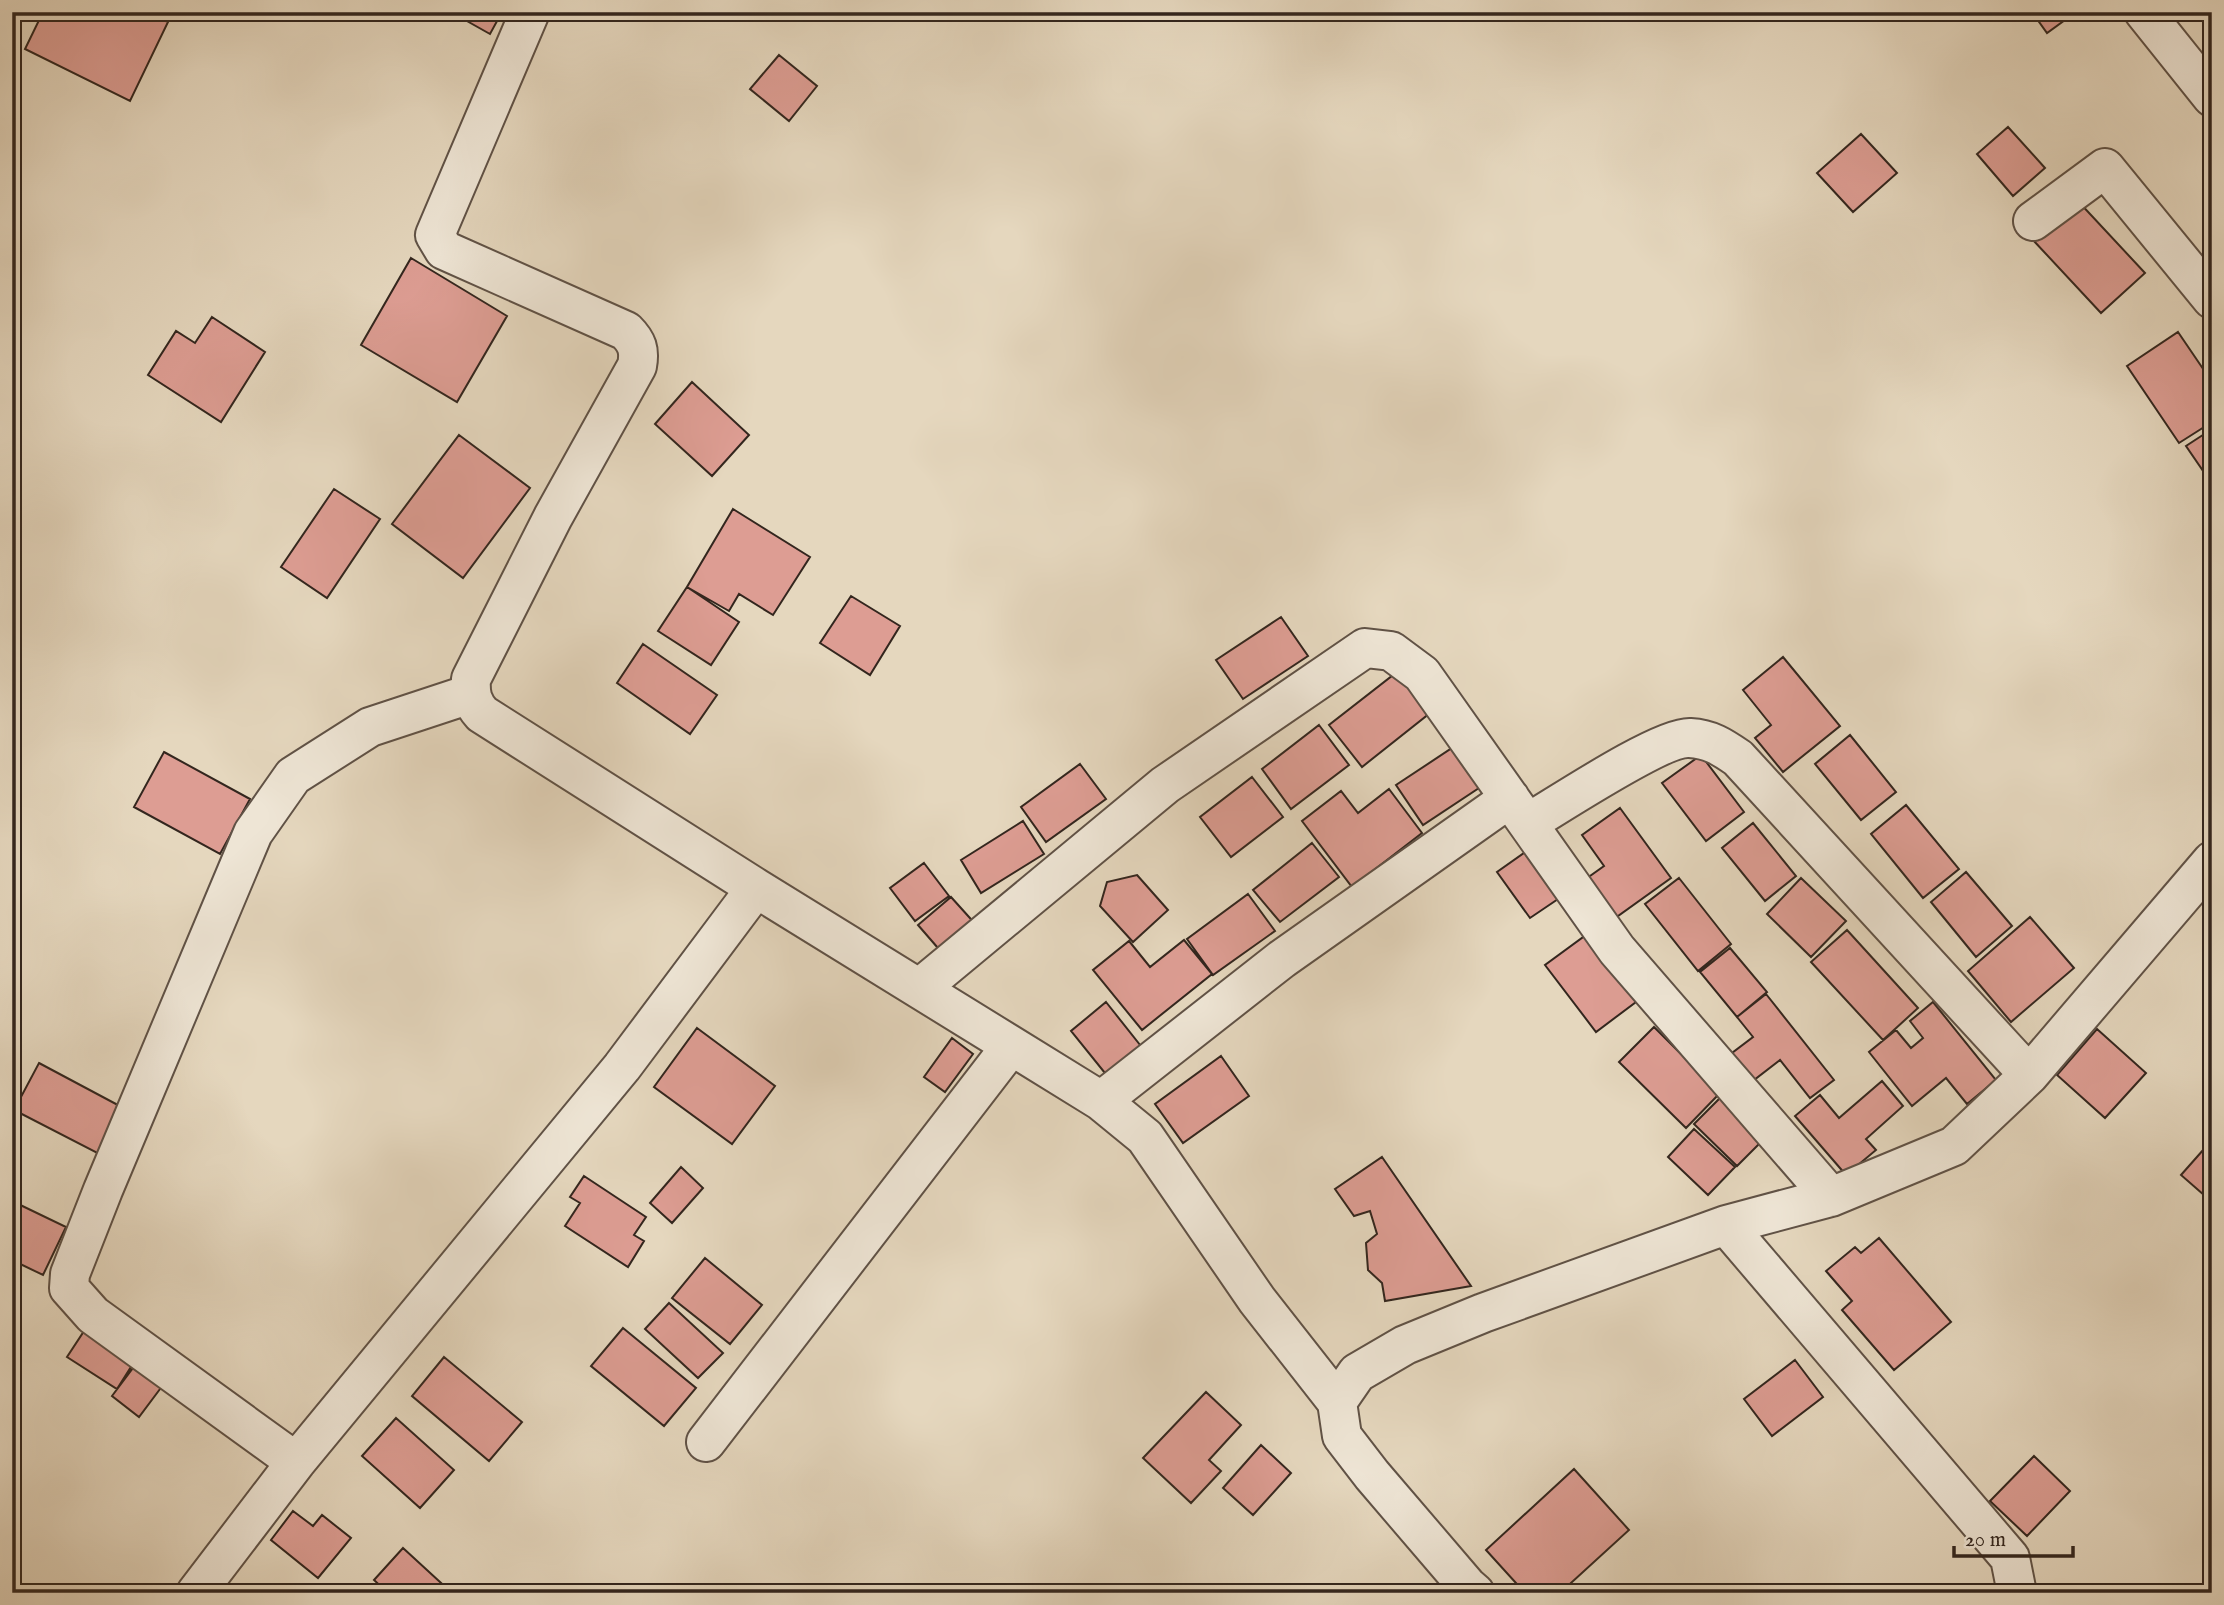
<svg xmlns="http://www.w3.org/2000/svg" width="2224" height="1605" viewBox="0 0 2224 1605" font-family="'IM FELL English',serif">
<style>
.building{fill:#dd9d93;stroke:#33261e;stroke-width:2}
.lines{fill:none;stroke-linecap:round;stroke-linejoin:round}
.minor-casing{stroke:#605246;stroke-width:42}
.minor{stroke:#eee5d5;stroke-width:38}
</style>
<rect width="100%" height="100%" fill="#e5d7be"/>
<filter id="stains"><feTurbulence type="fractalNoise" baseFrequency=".00286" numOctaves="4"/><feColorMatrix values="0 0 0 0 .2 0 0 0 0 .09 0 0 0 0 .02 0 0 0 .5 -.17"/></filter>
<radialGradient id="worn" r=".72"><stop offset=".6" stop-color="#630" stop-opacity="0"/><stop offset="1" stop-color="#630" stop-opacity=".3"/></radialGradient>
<path class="building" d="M43 12H147L168 22 130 101 25 49Z
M451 12H502L490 34Z
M2032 12H2076L2047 33Z
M779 55 817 86 789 121 750 89Z
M2008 127 2045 168 2013 196 1977 154Z
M1861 134 1897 173 1853 212 1817 173Z
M2077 200 2145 273 2101 313 2033 240Z
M411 258 507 316 457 402 361 345Z
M212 317 265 352 221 422 148 375 176 331 195 343Z
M2178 332 2212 382V422L2179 443 2127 366Z
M692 382 749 435 712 476 655 424Z
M2212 429V484L2186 446Z
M459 435 530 488 463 578 392 524Z
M334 489 380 519 327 598 281 567Z
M733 509 810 557 773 615 739 594 729 611 687 587Z
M687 587 739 622 711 665 658 631Z
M851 596 900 626 870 675 820 643Z
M1281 617 1308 656 1243 699 1216 660Z
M643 644 717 695 690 734 617 683Z
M1783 657 1840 726 1783 772 1755 738 1771 725 1743 690Z
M1397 672 1430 713 1362 767 1329 725Z
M1319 725 1349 765 1291 809 1262 769Z
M1850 735 1896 792 1861 820 1815 764Z
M1458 744 1485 784 1423 825 1396 785Z
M164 752 250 799 220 854 134 807Z
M1701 755 1744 812 1706 841 1662 783Z
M1080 764 1106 799 1046 842 1021 807Z
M1252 777 1283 817 1231 857 1200 817Z
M1389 789 1422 833 1352 887 1302 821 1341 791 1358 813Z
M1906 805 1959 869 1923 898 1871 834Z
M1620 808 1671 878 1611 921 1583 881 1604 866 1582 835Z
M1023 821 1044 854 981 893 961 860Z
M1753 823 1796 876 1765 901 1722 848Z
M1312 843 1339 877 1280 922 1253 890Z
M1528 850 1561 897 1530 918 1497 872Z
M924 863 949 896 915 921 890 888Z
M1966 872 2012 926 1976 957 1931 902Z
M1137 875 1168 910 1133 942 1100 906 1107 882Z
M1679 878 1731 944 1698 971 1645 904Z
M1801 878 1846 921 1811 957 1767 914Z
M1248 894 1275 931 1213 975 1187 939Z
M951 897 978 927 944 955 918 925Z
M2030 917 2074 968 2011 1022 1968 971Z
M1847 930 1918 1008 1883 1040 1811 962Z
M1586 935 1636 1002 1596 1032 1545 965Z
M1184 940 1212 974 1142 1030 1093 970 1129 941 1150 967Z
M1730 948 1767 992 1737 1017 1700 972Z
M1766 994 1834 1080 1810 1098 1780 1060 1754 1080 1732 1053 1753 1037 1737 1017Z
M1106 1002 1148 1055 1113 1083 1071 1031Z
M1933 1002 1996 1080 1967 1104 1946 1078 1912 1106 1869 1052 1896 1030 1911 1048 1923 1038 1910 1021Z
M1654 1027 1720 1093 1686 1128 1619 1062Z
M697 1028 775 1086 732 1144 654 1087Z
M2097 1029 2146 1073 2105 1118 2057 1075Z
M952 1038 973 1054 945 1092 924 1077Z
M1221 1056 1249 1096 1183 1143 1155 1104Z
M39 1063 131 1112 107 1158 14 1110Z
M1882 1081 1903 1106 1866 1139 1876 1150 1846 1175 1795 1116 1820 1095 1839 1118Z
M1721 1097 1764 1139 1737 1166 1694 1124Z
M1694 1129 1735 1167 1708 1195 1668 1157Z
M2204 1149 2212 1156V1202L2181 1175Z
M1382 1157 1471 1286 1385 1301 1382 1283 1368 1270 1366 1243 1377 1234 1370 1211 1354 1216 1335 1189Z
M681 1167 703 1188 672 1223 650 1203Z
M584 1176 646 1217 634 1235 644 1241 628 1267 565 1226 580 1203 570 1197Z
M12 1201 66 1227 43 1275 12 1260Z
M1879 1238 1951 1322 1894 1370 1842 1310 1852 1301 1826 1271 1855 1247 1861 1253Z
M705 1258 762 1305 730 1344 672 1298Z
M669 1303 723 1353 698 1378 645 1329Z
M92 1319 141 1351 117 1389 67 1357Z
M623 1328 696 1388 664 1426 591 1366Z
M444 1357 522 1422 489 1461 412 1396Z
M1795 1360 1823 1397 1772 1436 1744 1399Z
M136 1364 163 1385 139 1417 112 1396Z
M1206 1392 1241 1425 1209 1460 1221 1471 1191 1503 1143 1458Z
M396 1418 454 1470 420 1508 362 1456Z
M1261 1445 1291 1473 1253 1515 1223 1488Z
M2034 1456 2070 1491 2027 1536 1990 1501Z
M1574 1469 1629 1530 1560 1593H1525L1486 1550Z
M293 1511 313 1526 322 1515 351 1538 318 1578 271 1540Z
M403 1548 452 1593H388L374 1580Z"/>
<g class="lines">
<g class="minor-casing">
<path id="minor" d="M530 12 435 235 444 250 626 331C637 342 640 350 637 366L553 517 471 679C470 694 472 703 482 714L756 888 1101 1101 1145 1137 1257 1300 1337 1402
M2144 12 2212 97
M2033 221 2105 168 2212 299
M1528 823C1557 806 1662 736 1690 738 1710 739 1722 747 1738 758L2029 1075
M920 988 1165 785 1365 648 1391 651 1422 674 1617 950 1831 1197
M1101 1101 1282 959 1510 798
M1726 1225 2010 1558 2017 1593
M706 1442 1011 1046
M296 1462 93 1315 69 1288 70 1274 103 1190 253 833 293 776 370 727 470 694
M196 1593 296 1462 622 1067 756 888
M1475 1593 1467 1586 1372 1475 1342 1436 1337 1402 1357 1373 1405 1345 1483 1313 1726 1225 1831 1197 1954 1146 2029 1075 2212 861"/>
</g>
<use href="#minor" class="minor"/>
</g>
<rect width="2224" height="1605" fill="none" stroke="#e5d7be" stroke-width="42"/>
<rect x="14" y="14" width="2196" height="1577" fill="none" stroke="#33261e" stroke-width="3.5"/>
<rect x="21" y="21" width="2182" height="1563" fill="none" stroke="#33261e" stroke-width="2"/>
<path d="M1954 1546v10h119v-10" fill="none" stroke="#33261e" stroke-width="3.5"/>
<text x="1965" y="1546" font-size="21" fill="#33261e" stroke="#eee5d5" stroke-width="5" paint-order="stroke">20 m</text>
<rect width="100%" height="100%" filter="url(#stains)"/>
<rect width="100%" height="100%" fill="url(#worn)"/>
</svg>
